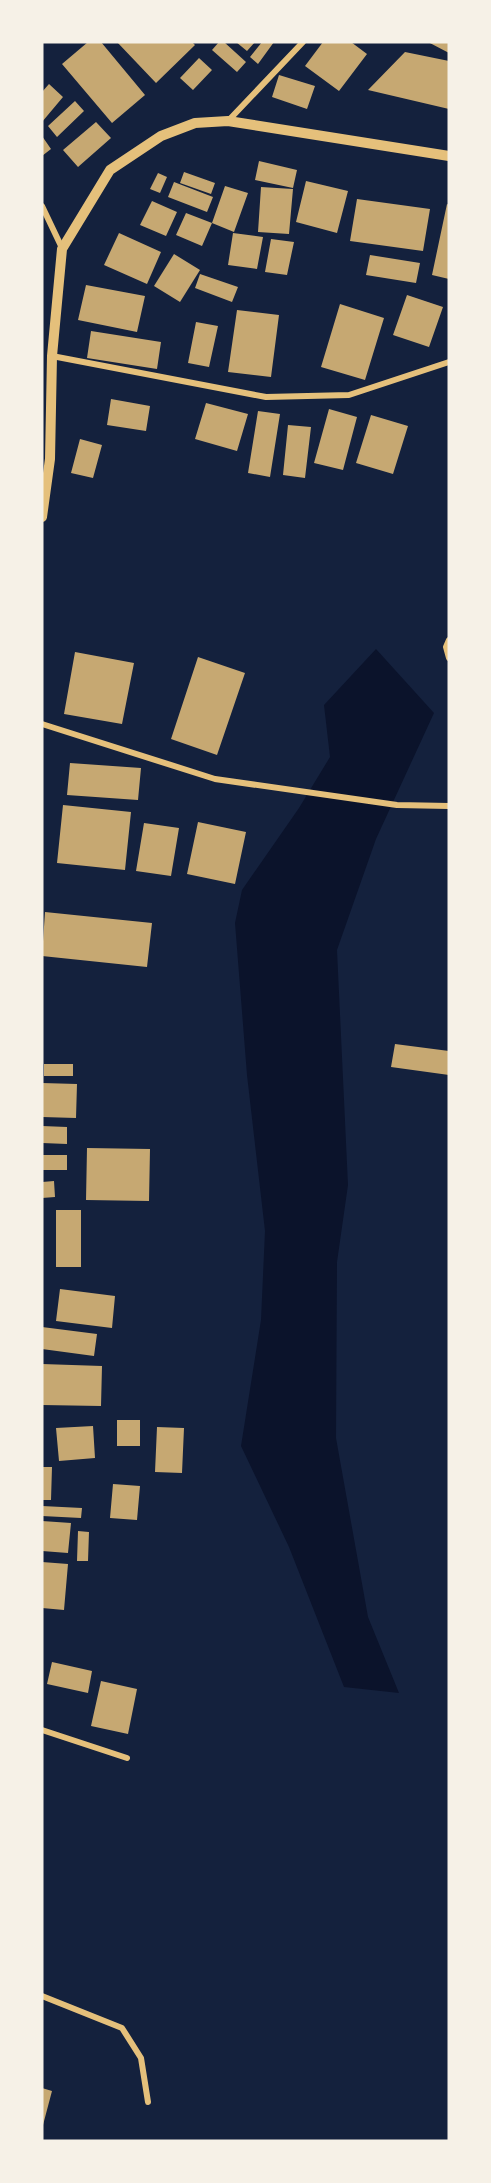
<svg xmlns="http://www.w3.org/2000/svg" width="491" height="2183" viewBox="0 0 491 2183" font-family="Arial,sans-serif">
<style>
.water{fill:#0b132b}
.building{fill:#c6a872}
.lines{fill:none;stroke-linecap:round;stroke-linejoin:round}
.minor{stroke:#e5c07b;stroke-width:6}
.tertiary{stroke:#e5c07b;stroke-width:10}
</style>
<rect width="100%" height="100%" fill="#14213d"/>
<path class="water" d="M376 649 434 713 376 839 337 950 348 1185 337 1262 336 1438 368 1617 399 1693 344 1687 289 1547 241 1446 261 1320 265 1231 247 1075 235 923 242 890 299 808 330 757 324 705Z"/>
<path class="building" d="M88 42H101L145 95 112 123 62 64Z
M117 42H192L195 45 156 83Z
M219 42H224L246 62 237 72 212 50Z
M236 42H255L247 51Z
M262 42H274L258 64 250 57Z
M323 42H351L367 54 339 91 305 66Z
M428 42H449V53Z
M405 52 449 61V109L368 90Z
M199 58 212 70 193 90 180 78Z
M279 75 315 86 307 109 272 97Z
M49 84 63 97 42 122V92Z
M75 101 84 111 57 137 48 126Z
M96 122 111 138 78 167 63 150Z
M42 136 51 149 42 156Z
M259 161 297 170 293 188 255 180Z
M184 172 215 183 211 194 180 183Z
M158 173 167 177 160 193 150 189Z
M306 181 348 191 337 233 296 222Z
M174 182 213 197 207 212 168 197Z
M225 186 248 193 234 232 212 223 202 246 176 235 186 213 212 223Z
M261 187 293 189 289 234 258 232Z
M357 199 430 209 423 251 350 241Z
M152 201 177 212 166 236 140 225Z
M447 204 449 205V279L432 275Z
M119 233 161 252 147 284 104 265Z
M233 233 263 237 257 269 228 265Z
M271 239 294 242 287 275 265 272Z
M174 254 200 270 180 302 154 286Z
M370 255 420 263 416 283 366 275Z
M200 274 238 287 232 302 195 288Z
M86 285 145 296 137 332 78 320Z
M407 295 443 307 429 347 393 335Z
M340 304 384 318 365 380 321 367Z
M237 310 279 315 271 377 228 372Z
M196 322 218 326 209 367 188 363Z
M91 331 161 342 157 369 87 358Z
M111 399 150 406 146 431 107 425Z
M206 403 248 414 237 451 195 439Z
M329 409 357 417 343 470 314 463Z
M258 411 280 414 270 477 248 473Z
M371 415 408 426 393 474 356 463Z
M288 425 311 427 305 478 283 475Z
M80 439 102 445 93 478 71 473Z
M75 652 134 663 122 724 64 714Z
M198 657 245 673 217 755 171 739Z
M70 763 141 768 138 800 67 795Z
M63 805 131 812 125 870 57 863Z
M198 822 246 832 235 884 187 874Z
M144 823 179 828 171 876 136 871Z
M45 912 152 923 147 967 42 956Z
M395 1044 449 1051V1075L391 1067Z
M44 1064H73V1076H44Z
M42 1083 77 1084 76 1118 42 1117Z
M42 1126 67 1127V1144L42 1143Z
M87 1148 150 1149 149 1201 86 1200Z
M42 1155H67V1170H42Z
M54 1181 55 1197 42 1198V1182Z
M56 1210H81V1267H56Z
M60 1289 115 1296 112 1328 56 1321Z
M42 1327 97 1334 94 1356 42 1349Z
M42 1364 102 1366 101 1406 42 1405Z
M117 1420H140V1446H117Z
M93 1426 95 1458 59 1461 56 1428Z
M157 1427 184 1428 182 1473 155 1472Z
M42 1467H52L51 1500H42Z
M113 1484 140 1486 137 1520 110 1518Z
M42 1506 82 1508 81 1518 42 1516Z
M42 1521 71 1523 68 1553 42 1551Z
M78 1531 89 1532 88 1561H77Z
M42 1562 68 1564 64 1610 42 1608Z
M52 1662 92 1671 88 1693 47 1684Z
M101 1681 137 1689 128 1734 91 1726Z
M42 2088 52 2091 43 2125H42Z"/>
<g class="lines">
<path class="minor" d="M228 121 303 42
M42 206 62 248
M52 356 266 397 349 395 449 362
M449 640 446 647 449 658
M42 724 215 779 397 805 449 806
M42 1730 127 1758
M42 1996 122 2028 141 2058 148 2102"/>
<path class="tertiary" d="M42 517 50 459 52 356 62 249 110 170 161 136 195 123 228 121 449 156"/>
</g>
<rect width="491" height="2183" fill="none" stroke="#f6f1e7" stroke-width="87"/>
</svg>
